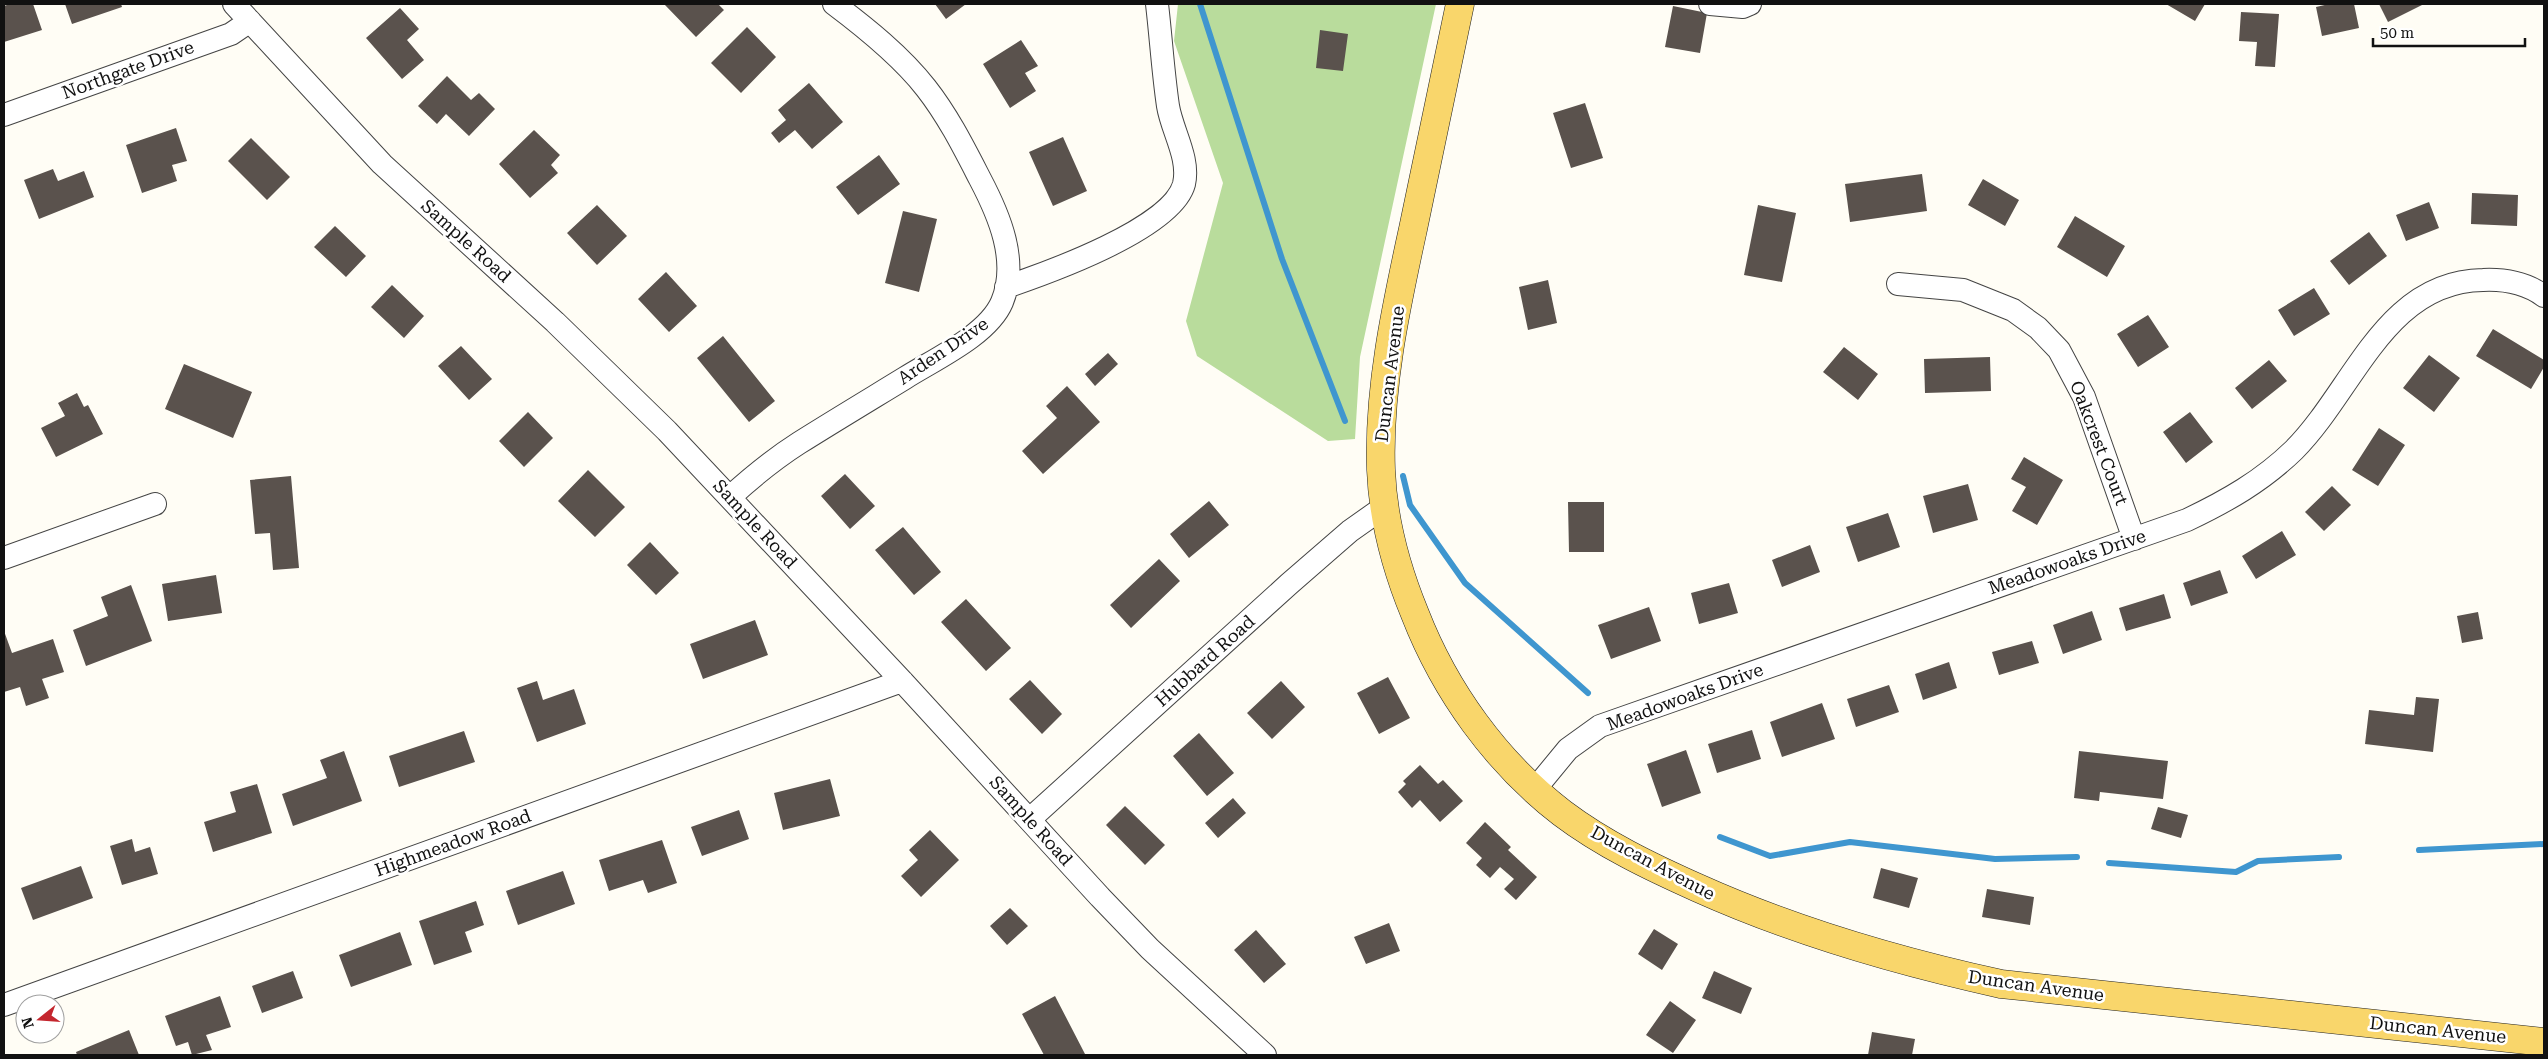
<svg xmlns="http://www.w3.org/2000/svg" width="2548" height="1059" viewBox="0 0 2548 1059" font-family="'Roboto Serif',serif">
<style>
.forest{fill:#b9dc9c}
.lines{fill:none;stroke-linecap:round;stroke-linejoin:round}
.stream{stroke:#3f96cf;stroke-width:6}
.building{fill:#5a524d}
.minor-casing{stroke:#444;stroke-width:24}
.major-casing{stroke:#222;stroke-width:29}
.minor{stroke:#fff;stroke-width:22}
.major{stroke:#f9d66b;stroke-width:28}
.labels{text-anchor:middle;stroke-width:5;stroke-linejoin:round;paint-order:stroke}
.street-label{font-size:18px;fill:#111;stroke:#fff}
</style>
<rect width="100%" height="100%" fill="#fffdf5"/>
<path class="forest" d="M1178 4H1436L1360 357 1355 439 1328 441 1197 356 1186 321 1223 183 1174 41Z"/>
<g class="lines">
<path class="stream" d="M1200 4 1282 259 1345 421
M1403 476 1410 505 1465 583 1588 693
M1720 837 1770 856 1850 842 1995 859 2077 857
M2419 850 2544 844
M2109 863 2236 872 2258 861 2339 857"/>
</g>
<path class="building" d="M10 4H33L42 30 4 42V6Z
M65 4H121L122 7 72 24Z
M664 4H718L724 10 696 37Z
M935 4H966L946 19Z
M2166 4H2205L2195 21Z
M2329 4H2354L2359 28 2322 36 2316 7Z
M2379 4H2424L2388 22Z
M1673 6 1707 13 1700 53 1665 47Z
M400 8 419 29 407 40 424 60 402 79 366 38Z
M2241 12 2279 14 2275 67 2255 66 2257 42 2239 41Z
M747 27 776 57 741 93 711 63Z
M1320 30 1348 34 1343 71 1316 68Z
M1021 40 1038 66 1025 73 1036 91 1010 108 983 64Z
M447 76 471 100 479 93 495 109 469 136 446 114 437 124 418 106Z
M809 83 843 122 812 149 795 130 779 143 771 133 786 120 778 110Z
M1585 103 1603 158 1571 168 1553 113Z
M176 128 187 161 172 165 177 181 142 193 126 145Z
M534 130 560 155 551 165 558 173 530 198 499 164Z
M1063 137 1087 191 1053 206 1029 152Z
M251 138 290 177 267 200 228 161Z
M879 155 900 184 858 215 836 187Z
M53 169 58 181 84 171 94 197 39 219 24 180Z
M1922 174 1927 211 1850 222 1845 184Z
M1983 179 2019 200 2005 226 1968 205Z
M2472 193 2518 195 2517 226 2471 224Z
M2429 202 2439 228 2406 241 2396 215Z
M597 205 627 236 597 265 567 233Z
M1758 205 1796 213 1782 282 1744 275Z
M903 211 937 219 919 292 885 283Z
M2075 216 2125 246 2107 277 2057 247Z
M335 226 366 256 346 277 314 247Z
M2369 232 2387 256 2349 285 2330 261Z
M666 272 697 306 669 332 638 299Z
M1548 280 1557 323 1528 330 1519 287Z
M392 285 424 316 404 338 371 307Z
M2314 288 2330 314 2294 336 2278 310Z
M2148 315 2169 347 2138 367 2117 334Z
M2493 329 2544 360V367L2531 389 2476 356Z
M723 336 775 401 749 422 697 358Z
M461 346 492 379 469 400 438 366Z
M1844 347 1878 374 1858 400 1823 372Z
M1108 353 1118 364 1095 386 1085 374Z
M2429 355 2460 378 2434 412 2403 388Z
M1990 357 1991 391 1925 393 1924 359Z
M2269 360 2287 381 2252 409 2235 388Z
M184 364 252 392 233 438 165 409Z
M1067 386 1100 422 1043 474 1022 451 1057 418 1046 406Z
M77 393 84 407 88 405 103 434 56 457 41 428 65 416 58 403Z
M528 412 553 438 524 467 499 441Z
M2190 412 2213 442 2186 463 2163 432Z
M2379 428 2405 445 2378 486 2352 470Z
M2024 457 2063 480 2037 525 2012 511 2026 487 2011 479Z
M588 470 625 507 595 537 558 501Z
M845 474 875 506 850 529 821 496Z
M291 476 299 568 273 570 270 533 255 534 250 480Z
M1968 484 1978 520 1933 533 1923 496Z
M2332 486 2351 505 2324 531 2305 512Z
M1209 501 1229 525 1189 558 1170 534Z
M1568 502H1604V552H1569Z
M1888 513 1900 547 1858 562 1846 527Z
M903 527 941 572 914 595 875 550Z
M2282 531 2296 555 2256 579 2242 556Z
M650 542 679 573 656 595 627 565Z
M1810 545 1820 572 1782 587 1772 560Z
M1159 559 1180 581 1131 628 1110 605Z
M2220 570 2228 593 2191 606 2183 583Z
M216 575 222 613 168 621 162 584Z
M1729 583 1738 613 1699 624 1691 593Z
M131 585 152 641 86 666 73 630 108 616 101 597Z
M2164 594 2171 618 2126 631 2119 608Z
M966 599 1011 648 986 671 941 622Z
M1649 607 1661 641 1611 659 1598 625Z
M2092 611 2102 640 2063 654 2053 625Z
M2478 612 2483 639 2462 643 2457 616Z
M755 620 768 655 703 679 690 644Z
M4 631 12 653 53 639 64 672 42 679 49 698 26 706 20 687 4 692Z
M2032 641 2039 663 1999 675 1992 652Z
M1949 662 1957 688 1923 700 1915 674Z
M1388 677 1410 718 1379 734 1357 693Z
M1030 680 1062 714 1042 734 1009 699Z
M537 681 543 700 574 689 586 724 537 742 517 688Z
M1281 681 1305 707 1272 739 1247 713Z
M1889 685 1899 712 1856 727 1847 699Z
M2416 697 2439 699 2433 752 2365 744 2369 710 2414 715Z
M1822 703 1835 739 1782 757 1770 722Z
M1752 730 1761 759 1717 773 1708 744Z
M464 731 475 762 399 787 389 756Z
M1199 733 1234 773 1207 796 1173 756Z
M1686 750 1701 793 1662 807 1647 764Z
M344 751 362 801 293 826 282 794 327 778 320 760Z
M2079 751 2168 761 2163 799 2100 792 2099 801 2074 798Z
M1420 765 1438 784 1443 780 1463 801 1440 822 1420 800 1412 808 1398 792 1406 784 1403 781Z
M830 779 840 816 783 830 774 793Z
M257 784 272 833 213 852 204 822 236 812 230 792Z
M1233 798 1246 813 1218 838 1205 823Z
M1125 806 1165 845 1145 865 1106 825Z
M2158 807 2188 815 2181 838 2151 829Z
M739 810 749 839 702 856 691 827Z
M1485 822 1511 847 1508 850 1537 877 1516 900 1504 889 1514 879 1500 867 1490 878 1476 865 1482 858 1466 843Z
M930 830 959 860 921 897 901 876 918 860 909 850Z
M132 839 135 852 150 847 158 874 122 885 110 846Z
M662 840 677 883 648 893 643 880 609 891 599 860Z
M81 866 93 898 33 920 21 888Z
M1881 868 1918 878 1909 908 1873 898Z
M563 871 575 904 518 925 506 891Z
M1987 889 2034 897 2030 925 1982 917Z
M476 901 484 925 465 932 472 952 434 965 419 921Z
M1010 908 1028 926 1007 945 990 926Z
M1389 923 1400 951 1366 964 1354 937Z
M1654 929 1678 944 1662 970 1638 954Z
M1256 930 1286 964 1264 983 1234 950Z
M400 932 412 965 351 987 339 955Z
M293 971 303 998 262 1013 252 986Z
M1714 971 1752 988 1741 1014 1702 998Z
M220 996 231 1027 206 1035 212 1050 192 1055 188 1042 176 1046 165 1016Z
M1055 996 1085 1054 1082 1055H1044L1022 1014Z
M1670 1001 1696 1020 1673 1053 1646 1035Z
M129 1030 139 1055H77L76 1052Z
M1872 1032 1915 1039 1912 1055H1868Z"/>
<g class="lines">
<g class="minor-casing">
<path id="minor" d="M234 4 382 164 555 322 667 431 902 681 1100 897 1150 949 1265 1055
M1710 4 1743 7 1750 4
M4 115 231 34 250 21
M1898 284 1963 290 2013 310 2038 328 2059 350 2084 397 2134 539
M1006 287C1047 273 1172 229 1184 184 1190 158 1172 131 1168 106 1163 72 1161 38 1157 4
M730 497C752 477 774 459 799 443 834 421 869 400 905 378 935 359 988 335 1002 302 1019 261 999 215 980 179 964 148 948 116 926 88 901 56 866 28 834 4
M4 558 155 504
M1535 789 1568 749 1600 726 2187 520C2227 501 2262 481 2294 450 2354 390 2385 281 2483 280 2505 279 2526 283 2544 296
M1030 819 1289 584 1350 531 1384 507
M4 1005 902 681"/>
</g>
<g class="major-casing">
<path id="major" d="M1460 4C1445 79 1429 154 1413 229 1396 307 1378 389 1381 470 1383 520 1396 568 1415 614 1445 691 1496 762 1562 813 1603 844 1651 867 1698 888 1796 932 1896 961 2001 984L2544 1042"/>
</g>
<use href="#minor" class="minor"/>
<use href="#major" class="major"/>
</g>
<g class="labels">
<g class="street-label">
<text transform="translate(128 70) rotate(-20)" y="6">Northgate Drive</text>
<text transform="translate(466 241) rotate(42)" y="6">Sample Road</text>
<text transform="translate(943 351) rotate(-34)" y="6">Arden Drive</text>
<text transform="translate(1390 374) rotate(-83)" y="6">Duncan Avenue</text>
<text transform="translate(2099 443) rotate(69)" y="6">Oakcrest Court</text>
<text transform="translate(755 524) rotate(47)" y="6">Sample Road</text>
<text transform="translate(2067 562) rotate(-19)" y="6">Meadowoaks Drive</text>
<text transform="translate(1205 661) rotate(-42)" y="6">Hubbard Road</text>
<text transform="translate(1685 697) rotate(-20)" y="6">Meadowoaks Drive</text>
<text transform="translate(1031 821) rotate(48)" y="6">Sample Road</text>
<text transform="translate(453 843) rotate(-20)" y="6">Highmeadow Road</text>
<text transform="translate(1653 863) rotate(28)" y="6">Duncan Avenue</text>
<text transform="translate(2036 986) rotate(8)" y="6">Duncan Avenue</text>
<text transform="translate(2438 1030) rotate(6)" y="6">Duncan Avenue</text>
</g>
</g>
<rect width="2548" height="1059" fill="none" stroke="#111111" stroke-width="10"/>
<g transform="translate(40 1019) rotate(253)"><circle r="24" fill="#ffffff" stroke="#a0a0a0"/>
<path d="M0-4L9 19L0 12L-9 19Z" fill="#c4262e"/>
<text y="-8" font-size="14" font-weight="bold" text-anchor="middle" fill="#111111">N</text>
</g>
<path d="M2373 38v8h152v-8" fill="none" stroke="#111111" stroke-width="2.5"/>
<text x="2380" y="38" font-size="15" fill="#111111" stroke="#ffffff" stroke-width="4" paint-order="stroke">50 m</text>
</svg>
